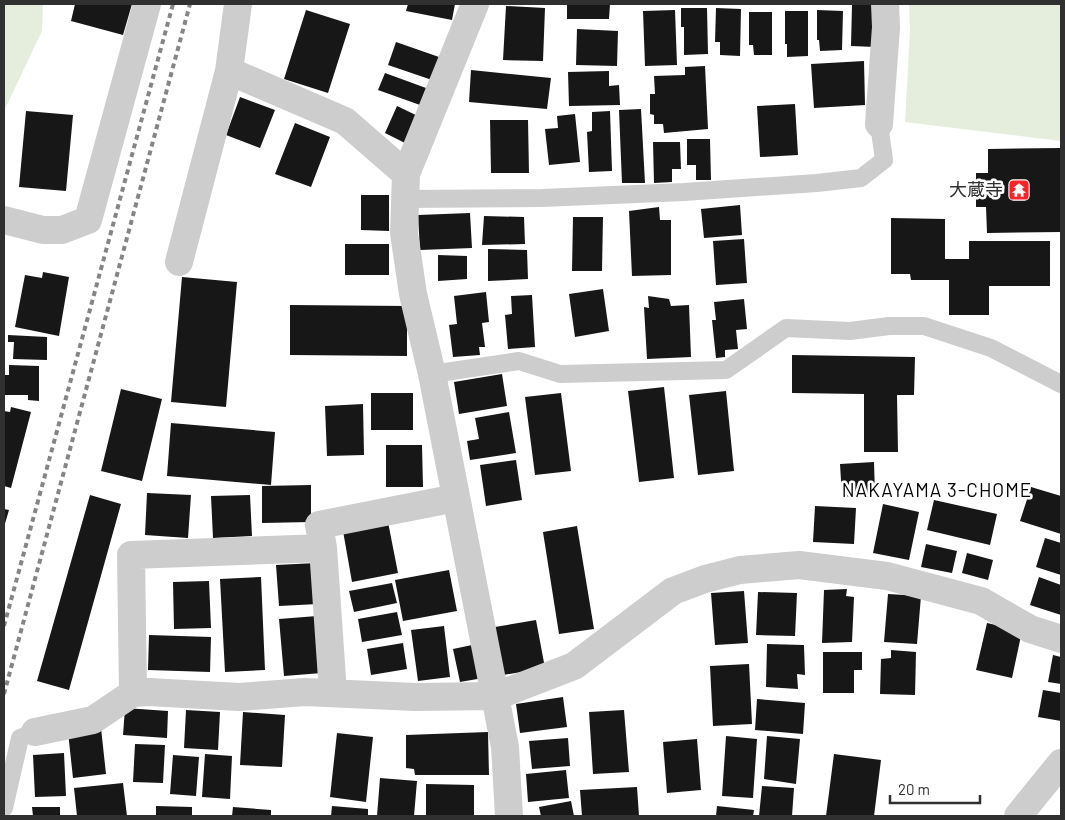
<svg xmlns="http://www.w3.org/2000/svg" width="1065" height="820" viewBox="0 0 1065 820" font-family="Barlow,'Noto Sans JP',sans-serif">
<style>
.green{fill:#e5eedd}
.building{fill:#171717}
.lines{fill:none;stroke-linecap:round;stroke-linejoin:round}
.lane{stroke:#cdcdcd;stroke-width:18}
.street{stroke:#cdcdcd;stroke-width:28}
.rail{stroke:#858585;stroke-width:4;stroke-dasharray:5 4;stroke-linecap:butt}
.labels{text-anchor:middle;stroke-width:5;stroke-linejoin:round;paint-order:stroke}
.poi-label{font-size:18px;fill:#303030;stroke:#fff;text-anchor:end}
.neighbourhood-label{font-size:19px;letter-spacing:1px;fill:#000;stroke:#fff}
</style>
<rect width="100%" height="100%" fill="#fff"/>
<path class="green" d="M4 4H43L42 31 4 111Z
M909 4H1061V141L905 122 910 31Z"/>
<path class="building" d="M75 4H132L123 35 71 21Z
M408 4H455L452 20 406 11Z
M567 4H610L609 19H567Z
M852 5H876L875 47 851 46Z
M506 6 545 8 543 61 503 60Z
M681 8H707L708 54 684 55V27H681Z
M716 8 741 9 740 56 720 55V42H715Z
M306 10 350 24 328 93 284 79Z
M675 10 677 65 645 66 643 11Z
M817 10 843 11 842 50 820 51 819 40H817Z
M785 11H808V56L787 57V44H785Z
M749 12H772V55H754L753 45H749Z
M577 29 618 31 617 66 576 65Z
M396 42 439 57 432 80 388 65Z
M864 61 865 105 814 108 811 64Z
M705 66 708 129 664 133 663 124H654V115L650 114V94H655L654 76 685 75V67Z
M471 70 551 78 547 109 469 102Z
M609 71V86L619 85 620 105 569 106 568 72Z
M385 73 426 88 420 105 378 90Z
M240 97 275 110 260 148 226 135Z
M795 104 798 155 760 157 757 106Z
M397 106 420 117 407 144 385 133Z
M641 109 645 183H622L619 110Z
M26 111 73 115 66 191 19 187Z
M610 111 612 171 589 172 587 132 592 131V112Z
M575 114 580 162 549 165 545 129 558 128 557 116Z
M490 120H528L529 173H491Z
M295 123 330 137 311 187 275 174Z
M687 139H710L711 180H696V165H687Z
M653 142H680L681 169H672V182L654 183Z
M1061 148V232L987 233 986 207H976V173H988V149Z
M361 195H389V231L361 230Z
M740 205 742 235 704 238 701 209Z
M659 207 660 220H671V275L632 276 629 211Z
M470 213 472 248 420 250 418 215Z
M484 216 524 217 525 244 482 245Z
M573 217H603L602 271H572Z
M891 218 945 219V259H969V241H1050V286H989V315H949V280H911L910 274H891Z
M744 239 747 283 716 285 713 241Z
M345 244H389V275H345Z
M488 249 527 250 528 279 488 281Z
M438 255 467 256V279L438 281Z
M43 272 69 277 59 336 15 327 25 275 42 278Z
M182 277 237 282 226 407 171 402Z
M603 289 609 331 575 337 569 294Z
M486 292 489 322 482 323 485 347H479L480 355 453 357 449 325 457 324 454 296Z
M532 295 535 347 508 349 505 315 512 314 511 296Z
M648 296 669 299 671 306 689 305 691 357 647 359 644 307 649 308Z
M744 299 747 329 736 330 738 349 725 350V357L716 358 712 320H716L714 302Z
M290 305 407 306V356L290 355Z
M8 335 47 337V360L13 359 14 342H8Z
M792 355 915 357 914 395H897L898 452H864V394L792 393Z
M9 365 39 366V401L28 400V395H4V375H9Z
M502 374 507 406 459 414 454 382Z
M664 387 674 478 639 482 628 391Z
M121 389 162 399 142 481 101 471Z
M726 391 734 471 698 475 689 395Z
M371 393H413V430H371Z
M561 393 571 471 535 475 525 397Z
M363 404 364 455 327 456 325 406Z
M11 407 31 412 11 488 4 486V411L10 412Z
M509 412 516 453 470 460 467 441 479 439 475 418Z
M171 423 275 432 271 485 167 476Z
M386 445H422L423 487H386Z
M516 460 522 500 486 506 480 465Z
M874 462 875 495 842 497 840 464Z
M311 485V522L262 523V486Z
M1031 487 1061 496V534L1020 521Z
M147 493 191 495 188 538 145 535Z
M90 495 121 504 69 690 37 681Z
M250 495 252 536 213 538 211 496Z
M934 500 997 514 990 545 927 530Z
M883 504 919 512 909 560 873 553Z
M815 506 856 508 854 544 813 542Z
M4 509 9 510 4 527Z
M388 522 398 573 352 582 343 531Z
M577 526 594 629 559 634 543 532Z
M1045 538 1061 543V575L1036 567Z
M926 544 957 551 952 573 921 567Z
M967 553 993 560 988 580 962 573Z
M316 563 318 604 279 606 276 565Z
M449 570 457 611 403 621 395 580Z
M261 577 265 670 225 672 220 579Z
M1039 577 1061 585V615L1030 605Z
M209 581 211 628 174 629 173 582Z
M392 583 397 603 354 612 349 591Z
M847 589 846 596 854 597 852 642 822 643 824 590Z
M744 591 748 643 715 645 711 593Z
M758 592 797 593 795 636 756 635Z
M888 594 921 596 917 644 884 642Z
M397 612 402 635 362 642 358 619Z
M317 616 322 673 284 676 279 619Z
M536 620 545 668 503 675 495 627Z
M987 623 1022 631 1012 678 976 670Z
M444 626 450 677 418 681 411 630Z
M149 635 211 637 210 672 148 670Z
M403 643 407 669 371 675 367 649Z
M477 644 483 678 460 682 453 649Z
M767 644 804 645 805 675 797 674 798 689 766 687Z
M891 650 916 652 915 695 880 694 881 659 891 658Z
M823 652H862V670H854V693H823Z
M1053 655 1061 657V684L1048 682Z
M749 664 752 724 713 726 710 666Z
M1043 690 1061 693V721L1038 717Z
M563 697 567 727 520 733 516 704Z
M757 699 805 703 803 734 755 730Z
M125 708 168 711 167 738 123 735Z
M186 710 220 712 218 750 184 748Z
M624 710 629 772 593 774 589 712Z
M243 712 285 715 282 767 240 765Z
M101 728 106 774 73 778 68 732Z
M488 732 489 775H415L414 769 406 768V735Z
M337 733 373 737 366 802 330 797Z
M726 736 757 739 753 798 722 796Z
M767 736 800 739 796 784 764 779Z
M568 738 570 766 532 769 529 741Z
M697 739 701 790 667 793 663 742Z
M135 744 165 745 163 783 133 782Z
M64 753 66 796 35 797 33 755Z
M205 754 232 756 230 799 202 797Z
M834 754 881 760 874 816H826Z
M173 755 199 757 196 796 170 794Z
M566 770 569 798 528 802 526 774Z
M380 778 417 781 414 816H377Z
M123 783 127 816H77L74 788Z
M426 784 474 785V816H426Z
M762 786 794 788 792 816H759Z
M637 787 639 816H582L580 790Z
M571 801 574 816H541L539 807Z
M156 806 192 807V816H156Z
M332 806 368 809V816H331Z
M717 806 754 810 753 816H716Z
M32 807H60V816H33Z
M233 807 271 810V816H232Z"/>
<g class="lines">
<path class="lane" d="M404 199 542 198 684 192 817 183 861 178 884 160 879 124
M432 374 519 361 560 374 726 370 786 328 850 331 889 326H924L991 348 1061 384
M4 808 20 738 35 732"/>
<path class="street" d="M238 4 229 71 345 121 406 174
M475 4 406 174 404 233 413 294 432 374 505 747 509 816
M879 124 886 27 885 4
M4 220 43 230H62L88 220 147 4
M179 262 229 71
M133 693 131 555 323 548
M333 693 323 548 319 525 456 498
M35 732 93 720 133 693 149 692 239 697 305 692 415 697 496 696 574 666 673 591 705 579 740 570 799 565 887 576 981 601 1030 629 1061 639
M1018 816 1061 763"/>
<path class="rail" d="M4 626 173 4
M4 694 190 4"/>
</g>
<defs>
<g id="temple-square" transform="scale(1.125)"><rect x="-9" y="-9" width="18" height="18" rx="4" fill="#f62428" stroke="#fff"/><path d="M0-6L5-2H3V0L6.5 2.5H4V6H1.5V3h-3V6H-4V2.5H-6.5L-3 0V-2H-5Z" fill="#fff"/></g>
</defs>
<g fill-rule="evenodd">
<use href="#temple-square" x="1019" y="190"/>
</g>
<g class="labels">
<g class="poi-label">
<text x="1003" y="196">大蔵寺</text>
</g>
<g class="neighbourhood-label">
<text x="937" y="497">NAKAYAMA 3-CHOME</text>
</g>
</g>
<rect width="1065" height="820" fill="none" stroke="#303030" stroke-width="10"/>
<path d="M890 795v8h90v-8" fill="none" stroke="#303030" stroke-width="2.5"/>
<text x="898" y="795" font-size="15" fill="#303030" stroke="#ffffff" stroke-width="4" paint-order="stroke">20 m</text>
</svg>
